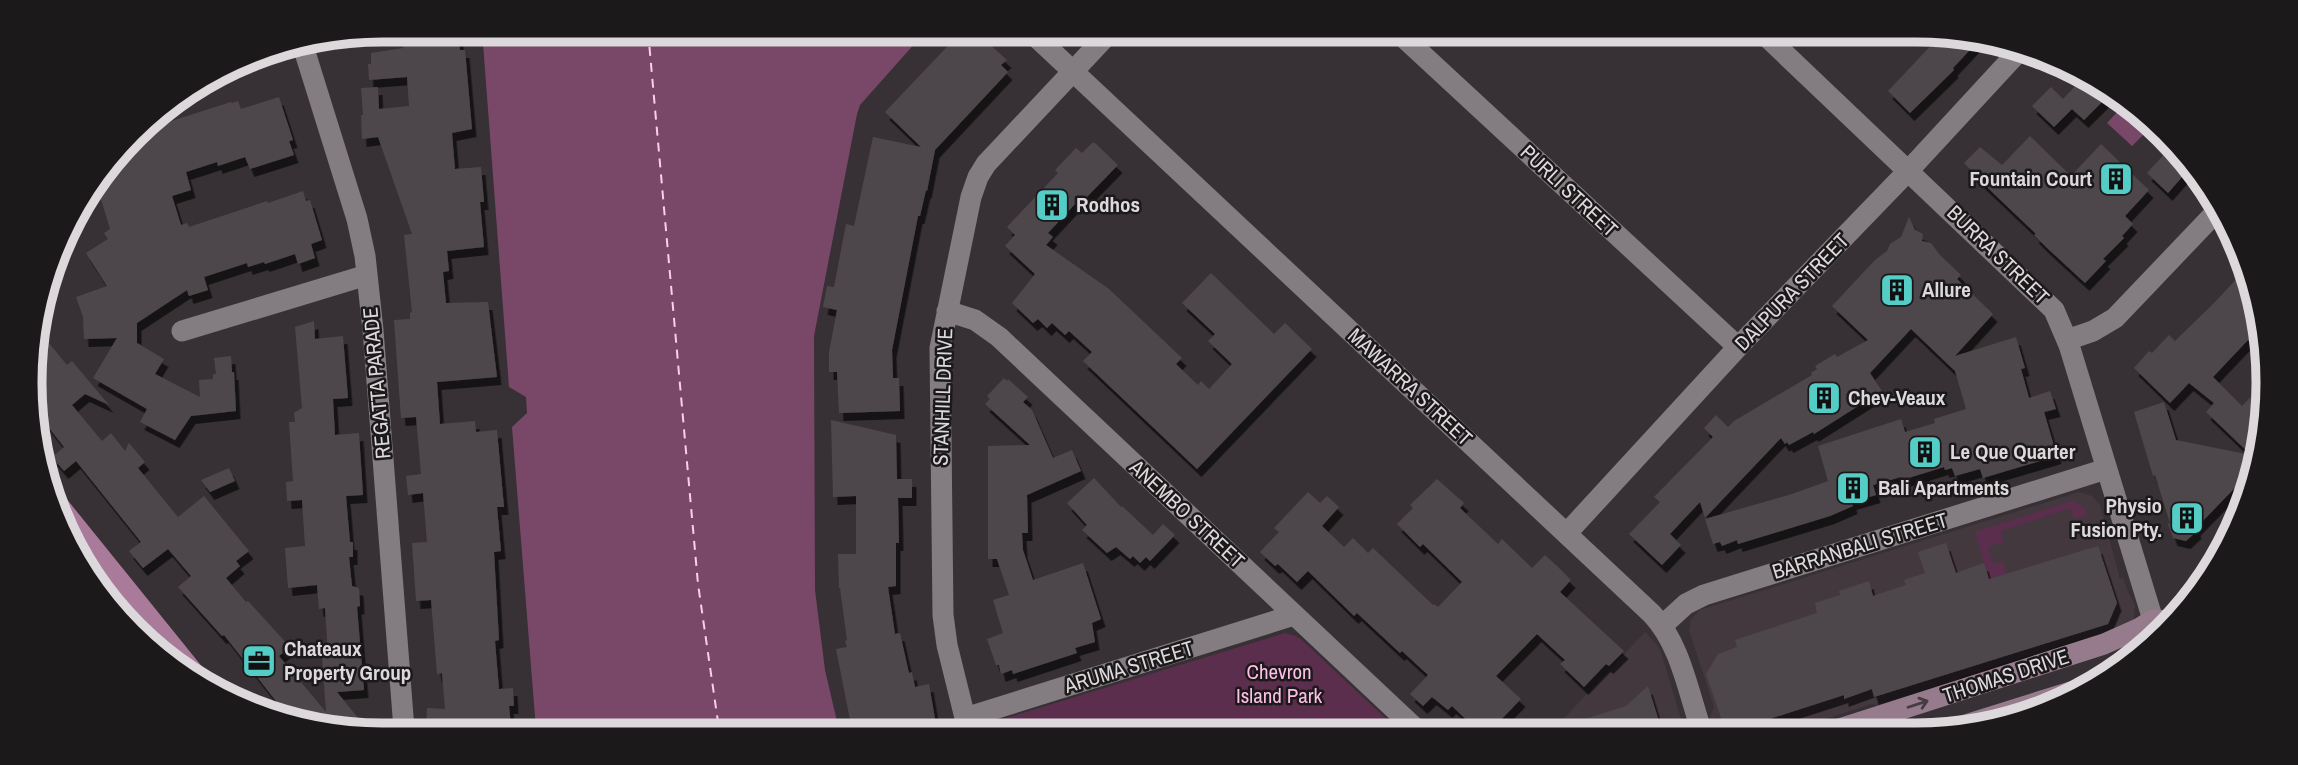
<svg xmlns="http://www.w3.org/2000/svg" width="2298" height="765" viewBox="0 0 2298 765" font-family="'Archivo Narrow',sans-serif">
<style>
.built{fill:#44383f}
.green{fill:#5c2e4e}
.water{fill:#794869}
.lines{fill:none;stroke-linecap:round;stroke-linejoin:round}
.ferry{stroke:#fdcdec;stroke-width:2;stroke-dasharray:9 7;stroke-linecap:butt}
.building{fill:#4e474b;filter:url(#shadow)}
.street{stroke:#837c80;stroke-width:21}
.secondary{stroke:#967b8d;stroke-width:21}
.primary{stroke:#a97a9a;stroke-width:21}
.oneway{stroke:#473b43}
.labels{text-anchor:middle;stroke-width:5;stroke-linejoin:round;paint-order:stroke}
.poi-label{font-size:21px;font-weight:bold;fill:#dcd8db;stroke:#1c191b;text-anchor:start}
.street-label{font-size:21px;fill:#dcd8db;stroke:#1c191b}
.park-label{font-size:21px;fill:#fdbee7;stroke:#1c191b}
.rim{fill:none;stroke:#dcd8db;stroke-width:9}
</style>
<defs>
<filter id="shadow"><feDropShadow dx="4.5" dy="8" stdDeviation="0" flood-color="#0009"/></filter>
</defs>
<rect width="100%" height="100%" fill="#373034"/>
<path class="built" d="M2079 492 2092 496 2100 505 2120 579 2123 578 2128 592 2135 605 2134 621 2090 642 2081 639 1960 677 1954 686 1883 707 1872 704 1785 732H1713L1710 716 1714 707 1689 630 1691 619 1700 610Z
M1645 632 1657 645 1661 652 1685 732 1552 731Z"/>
<path class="green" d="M2072 501 2085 508 2087 515 2074 519 2071 508 2001 531 2003 542 1988 547 1993 564 2003 561 2006 574 1989 579 1975 532Z
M1285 633 1296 636 1302 640 1399 731 990 730 995 724 1003 719Z"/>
<path class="water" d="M482 30 925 32 860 105 857 114 814 336 815 590 825 670 839 730 536 729 512 427 527 413 526 397 509 387Z
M2122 107 2147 131 2132 146 2107 123Z"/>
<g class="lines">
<path class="ferry" d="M648 31 698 584 719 729"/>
</g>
<path class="building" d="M458 31 460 50H465L472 129 452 133 455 169 481 167 484 202H480L484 247 447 251 449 271 443 272 446 303 488 302 497 377 437 382 440 424 475 421 476 432 497 430 504 507H497L501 551 494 552 499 640 495 641 499 689 513 688 514 706H509L511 725 487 727V724L426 726 427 708 445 709 442 673 437 674 431 600 416 601 412 543 427 542 423 493 408 495 406 476 421 474 416 417 401 418 394 320 410 319V313L412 312 404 235 412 234 378 137 362 139 361 115H363L361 88 378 87 379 109 409 106 407 77 369 80 368 64H371V53L403 48V42L434 39 433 36H439V33Z
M961 32H992L985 40 1007 60 1001 65 1008 72 935 150 927 191 926 190 920 216H918L892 350 893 378H899L900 411 839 413 837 372H829V352L837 310 823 307 827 286 834 287 846 224 854 226 873 137 921 147 885 112Z
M1940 36 1982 37 1953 68 1954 70 1910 113 1888 91Z
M2083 78 2113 91 2084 120 2072 109 2054 127 2032 106 2051 87 2063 99Z
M279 97 293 140 289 141 294 155 250 169 245 157 218 166 217 162 186 172 191 190 172 196 181 225 187 223 189 227 267 201 268 203 303 191 306 201 310 200 322 240 311 244 315 258 298 264 295 254 265 264 264 262 248 267 247 263 204 277 208 290 189 296 187 290 137 323V343L164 359 155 374 200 397 199 380 213 379V374H216L214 358 231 356 232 372H234L236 411 191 416 175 440 140 422 147 409 93 378 117 338 84 339 83 317 76 297 107 286 86 253 108 239 104 233 110 229 97 186 140 131 231 102 232 103 238 101 241 109Z
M2030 136 2071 176 2101 144 2149 190 2125 216 2133 224 2122 236 2124 238 2103 259 2106 261 2085 283 2046 247 2034 235 2036 234 1971 172 1972 171 1964 163 1980 147 2002 165Z
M1092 143H1095L1118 165 1078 206 1076 203 1048 233 1053 237 1046 245 1109 289 1182 358 1176 364 1198 385 1201 381 1209 389 1232 364 1208 341 1215 334 1182 303 1211 273 1274 334 1285 323 1312 349 1197 469 1083 361 1092 352 1069 331 1065 335 1052 323 1047 328 1038 319 1033 323 1012 303 1035 274 1005 246 1015 235 1007 227 1058 173 1055 170 1076 148 1082 153Z
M2170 148 2190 168 2168 193 2147 173Z
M1909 217 1915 230 1923 234 1922 241 1931 243 1940 255 1961 275 1957 279 1993 314 1955 356 2016 337 2025 368 2021 369 2029 398 2050 391 2056 409 2044 412 2057 456 1983 478 1980 469 1955 476 1952 468 1945 470 1944 467 1902 480 1901 477 1873 485 1876 495 1852 502 1853 506 1830 516 1738 544 1737 540 1722 546 1720 542 1713 544 1705 519 1792 494 1828 481 1818 446 1901 419 1905 432 1935 423 1934 419 1966 409 1955 371 1911 329 1870 373 1882 391 1814 434 1813 432 1789 445 1787 442 1785 444 1781 438 1705 518 1700 502 1670 534 1681 545 1662 565 1629 534 1660 502 1654 497 1713 437 1704 428 1716 415 1728 427 1734 421 1812 375 1811 373 1817 369 1815 366 1835 354 1837 357 1868 340 1832 306 1875 260 1887 251 1890 244 1901 237Z
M2244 271 2262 314V330L2250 342 2248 340 2213 377 2242 406 2261 386V452L2256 466 2196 528 2197 531 2186 541 2173 538 2168 524 2170 523 2155 475 2153 476 2134 412 2164 402 2176 440 2251 455 2206 412 2214 403 2189 383 2170 403 2134 368 2149 351 2152 353 2169 335 2175 341 2215 302Z
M314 321 315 339 343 336 348 398 333 399 335 435 359 433 363 495 346 496 350 542H353V557H349L352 586 359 588 360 606 357 607 364 690 337 692 367 729 313 728 290 719 224 635 222 636 178 587 191 576 168 549 143 568 129 551 141 542 76 461 64 471 52 457 64 447 38 414 34 353 48 342 67 365 72 361 109 405 85 394 72 405 102 441 111 433 125 451 129 443 145 462 138 468 178 517 204 496 249 551 236 561 240 566 226 578 246 602 248 601 290 647 279 656 326 712 322 657 328 656 325 608 319 609 317 585 288 588 285 548 305 546 302 500 287 501 286 482 293 481 289 422H295L294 413 302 408 295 327Z
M1004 378 1007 381 1008 379 1028 397 1023 402 1032 410 1053 458 1072 450 1081 471 1027 495 1028 533H1022L1023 550 1033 580 1083 563 1101 619 1092 623 1095 642 1075 648 1077 653 1013 674 1012 670 1001 674 999 665H996L987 639 1003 633 993 600 1009 595 997 559H988V446L1030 445 985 404 990 399 987 396Z
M831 420 896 435 897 479H912V498H898L899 543H896V586L888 587 895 634 900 633 909 673 912 672 915 687 929 684 937 730H852L836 649 847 647 845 641 847 640 840 588H839L838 554H856V496L833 497Z
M229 468 235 481 210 492 201 480Z
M1094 478 1121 507 1122 506 1153 535 1163 524 1175 535 1150 561 1146 557 1140 563 1133 556 1130 559 1116 547 1107 553 1082 530 1087 525 1067 503Z
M1437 479 1464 503 1460 508 1498 544 1502 539 1532 568 1545 555 1558 567 1571 580 1560 592 1624 651 1609 666 1606 664 1584 687 1560 664 1565 660 1537 634 1496 676 1521 699 1490 731H1478L1452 706 1448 710 1432 697 1423 706 1410 694 1428 675 1402 651 1400 653 1357 613 1354 616 1308 571 1297 582 1278 564 1275 566 1260 552 1279 532 1274 528 1308 492 1320 503 1327 496 1339 507 1322 526 1344 547 1353 538 1368 553 1373 548 1433 605 1434 604 1438 607 1462 582 1423 544 1420 547 1397 524 1413 508 1410 505Z
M1946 543 1956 573 1984 563 1989 579 2098 546 2117 603 2108 624 1874 697 1872 689 1844 699V695L1760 722 1763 732H1730L1725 729 1706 674 1718 654 1737 647 1735 640 1817 613 1815 603 1840 595 1839 591 1869 581 1873 596 1906 585 1904 580 1925 573 1918 552Z
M1648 686 1662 731H1557V728L1626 706Z"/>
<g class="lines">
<path class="street" d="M1032 33 1652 614C1681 645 1688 692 1702 732
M1400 34 1738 347
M1766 36 2054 310 2069 345 2153 620
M303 46 357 219 365 256 373 330 404 729
M947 311 975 320 999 337 1418 731
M182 331 367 275
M2067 340 2093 331 2115 318 2218 210
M1567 533 1738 347 1909 170 2019 51
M1663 625 1686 604 1704 595 2106 469
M965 718 1294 615
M968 730 947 645 943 615 940 348 971 197 978 177 986 164 1109 33"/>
<path class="secondary" d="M2136 656 2134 644 2140 628
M1830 732 2104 644 2140 628 2153 620 2170 621
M1943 732 2093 685"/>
<path class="primary" d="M54 500 201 682"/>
</g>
<defs><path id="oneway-shaft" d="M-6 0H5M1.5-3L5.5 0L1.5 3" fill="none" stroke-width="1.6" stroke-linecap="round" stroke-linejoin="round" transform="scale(1.75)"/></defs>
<use class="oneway" href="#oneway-shaft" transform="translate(1918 704) rotate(-18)"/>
<defs>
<g id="building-square" transform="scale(1.75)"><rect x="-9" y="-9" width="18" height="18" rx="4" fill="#54cdc6" stroke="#1c191b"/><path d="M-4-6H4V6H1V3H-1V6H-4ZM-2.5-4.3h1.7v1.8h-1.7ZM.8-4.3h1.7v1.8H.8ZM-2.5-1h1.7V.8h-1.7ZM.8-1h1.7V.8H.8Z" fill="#111"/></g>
<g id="office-square" transform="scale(1.75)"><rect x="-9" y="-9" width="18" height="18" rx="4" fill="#54cdc6" stroke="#1c191b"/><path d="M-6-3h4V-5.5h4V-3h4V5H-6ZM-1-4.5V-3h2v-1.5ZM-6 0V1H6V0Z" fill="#111"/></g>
</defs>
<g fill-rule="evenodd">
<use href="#building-square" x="2116" y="179"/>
<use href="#building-square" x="1052" y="205"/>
<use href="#building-square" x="1897" y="290"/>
<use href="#building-square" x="1824" y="398"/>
<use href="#building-square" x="1925" y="452"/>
<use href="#building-square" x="1853" y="488"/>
<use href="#building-square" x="2187" y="518"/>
<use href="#office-square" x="259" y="661"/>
</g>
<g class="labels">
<g class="poi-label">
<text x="2092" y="186" text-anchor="end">Fountain Court</text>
<text x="1076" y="212">Rodhos</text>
<text x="1922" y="297">Allure</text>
<text x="1848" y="405">Chev-Veaux</text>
<text x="1950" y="459">Le Que Quarter</text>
<text x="1878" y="495">Bali Apartments</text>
<text x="2162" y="513" text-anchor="end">Physio<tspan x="2162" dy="24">Fusion Pty.</tspan></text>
<text x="284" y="656">Chateaux<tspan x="284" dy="24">Property Group</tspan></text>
</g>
<g class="street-label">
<text transform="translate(1569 191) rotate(43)" y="7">PURLI STREET</text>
<text transform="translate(1998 255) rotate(44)" y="7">BURRA STREET</text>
<text transform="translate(1792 292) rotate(-46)" y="7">DALPURA STREET</text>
<text transform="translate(377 383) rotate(-95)" y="7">REGATTA PARADE</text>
<text transform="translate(1410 387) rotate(43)" y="7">MAWARRA STREET</text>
<text transform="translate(943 397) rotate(-88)" y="7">STANHILL DRIVE</text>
<text transform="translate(1187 514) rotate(43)" y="7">ANEMBO STREET</text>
<text transform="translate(1860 546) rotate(-17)" y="7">BARRANBALI STREET</text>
<text transform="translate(1129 667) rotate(-17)" y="7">ARUMA STREET</text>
<text transform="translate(2006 676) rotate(-18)" y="7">THOMAS DRIVE</text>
</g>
<g class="park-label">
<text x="1279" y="679">Chevron<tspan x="1279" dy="24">Island Park</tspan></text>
</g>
</g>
<path d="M0 0H2298V765H0ZM382 42H1916A340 340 0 0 1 2256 382V383A340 340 0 0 1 1916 723H382A340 340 0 0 1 42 383V382A340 340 0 0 1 382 42Z" fill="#1c191b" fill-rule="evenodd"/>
<path class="rim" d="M382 42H1916A340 340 0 0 1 2256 382V383A340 340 0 0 1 1916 723H382A340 340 0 0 1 42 383V382A340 340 0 0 1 382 42Z"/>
</svg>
